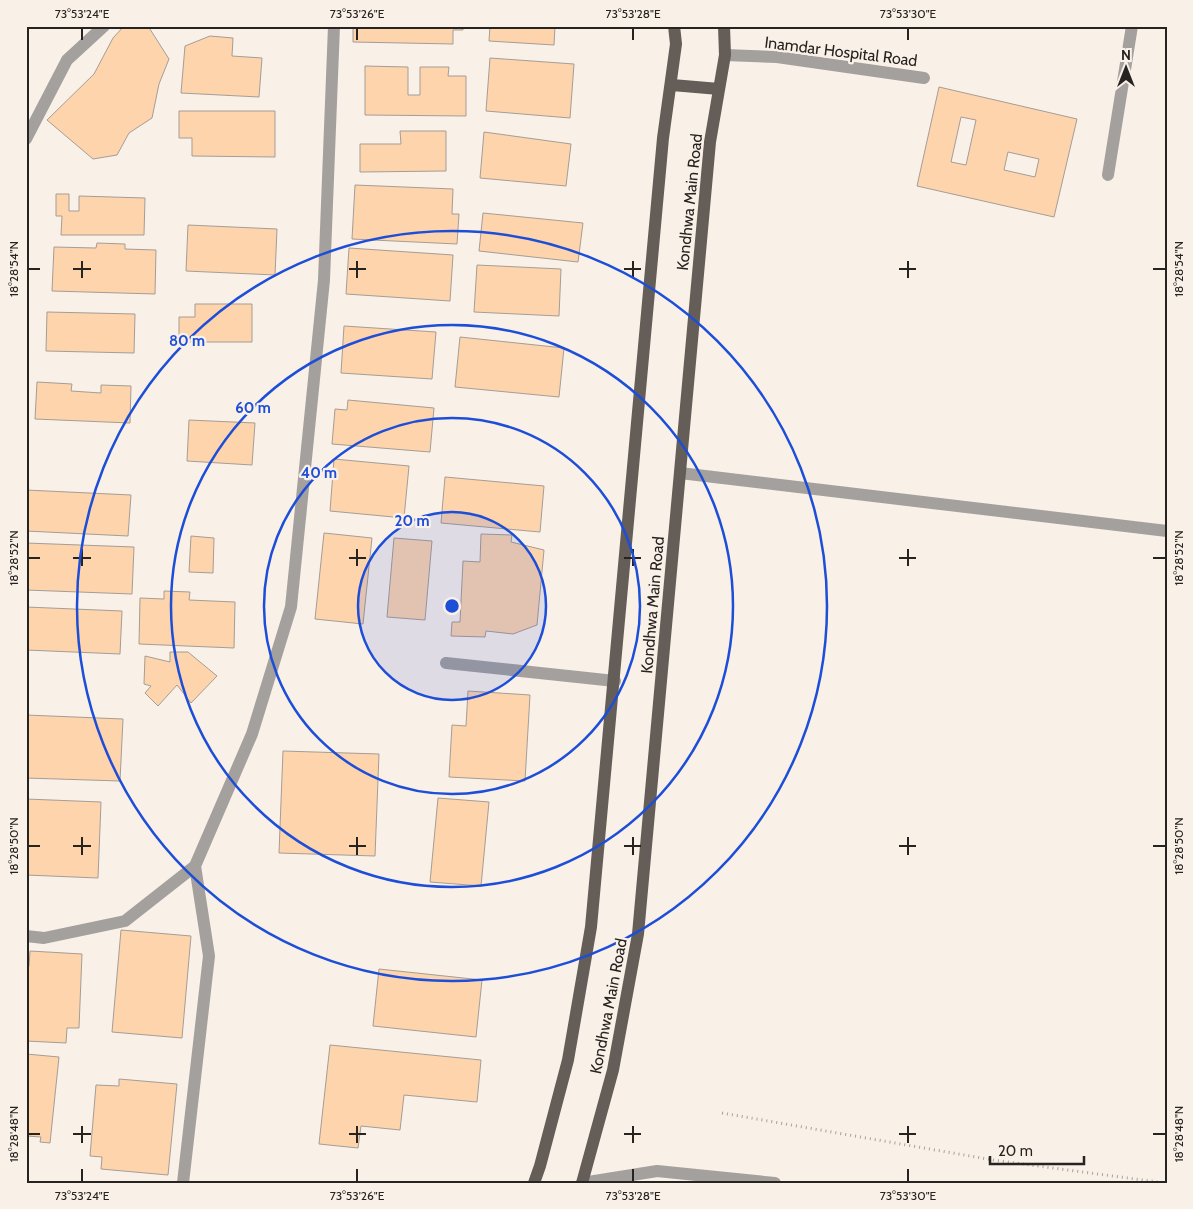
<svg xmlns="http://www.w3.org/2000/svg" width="1193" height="1209" viewBox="0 0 1193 1209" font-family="Cabin,sans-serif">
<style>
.building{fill:#fdd4ac;stroke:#a59d96;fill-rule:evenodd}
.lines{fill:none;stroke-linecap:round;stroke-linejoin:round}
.path{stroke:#a7a19b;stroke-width:3;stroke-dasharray:1 4;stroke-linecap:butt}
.lane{stroke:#a4a09d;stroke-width:12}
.street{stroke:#a4a09d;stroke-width:12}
.primary{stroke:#645d58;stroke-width:12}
.ticks{fill:none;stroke:#262320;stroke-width:2}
.ring{fill:none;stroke:#1d4ed8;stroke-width:2.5}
.labels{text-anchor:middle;stroke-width:4.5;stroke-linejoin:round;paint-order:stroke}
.street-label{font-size:16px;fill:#262320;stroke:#f9f0e8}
.centre{fill:#1d4ed8;stroke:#f9f0e8;stroke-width:2.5}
.ring-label{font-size:15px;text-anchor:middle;font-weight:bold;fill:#1d4ed8;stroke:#f9f0e8;stroke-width:4.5;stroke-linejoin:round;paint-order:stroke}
.neatline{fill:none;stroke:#262320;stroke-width:2}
.ticks-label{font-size:12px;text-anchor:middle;fill:#262320}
</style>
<rect width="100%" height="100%" fill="#f9f0e8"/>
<path class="building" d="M124 26H148L169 59 159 84 152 118 129 133 117 155 93 159 47 120 94 74 113 38Z
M353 26H463V30H453V44L353 42Z
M490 26H555L554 45 489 41Z
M210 36 233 38 232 56 262 58 259 97 181 93 185 46Z
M490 58 574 64 570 118 486 111Z
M365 66 408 67V95H420V67H449L448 76H466V116L365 115Z
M939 87 1077 119 1054 217 917 186ZM961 117 976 120 966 165 951 162ZM1008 152 1039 159 1035 177 1004 170Z
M179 111H275V157L192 156V138H179Z
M400 131H446V171L360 172V144H401Z
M484 132 571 144 566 186 480 178Z
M355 185 453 189 452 214H459L457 244 352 239Z
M56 194H69V211H79V196L145 198 144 235H61L62 216H56Z
M483 213 583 223 578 262 479 251Z
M188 225 277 229 275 275 186 271Z
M97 243 125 244V249L156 250 155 294 52 291 54 247 96 248Z
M349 248 453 255 450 301 346 294Z
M477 265 561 269 559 316 474 312Z
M195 304H252V342H179V317H195Z
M47 312 135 314 134 353 46 351Z
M344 326 436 332 432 379 341 373Z
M460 337 564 348 559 397 455 387Z
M37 382 72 384 71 391 101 393V385L131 386 130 423 35 419Z
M348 400 434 408 430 452 332 444 335 409 347 410Z
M189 420 255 423 252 465 187 461Z
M334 459 409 466 404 518 330 511Z
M445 477 544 486 540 532 441 523Z
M26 490 131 495 128 536 26 531Z
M324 533 372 538 363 624 315 619Z
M481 534 512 535 511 542 544 550 537 625 513 634 486 631 485 637 451 636 452 622H460L463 561 480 562Z
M191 536 214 538 213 573 189 572Z
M394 538 432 541 425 620 387 617Z
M26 543 134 547 132 594 26 590Z
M164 591 190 592 189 600 235 602 234 648 139 644 140 598 164 599Z
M26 607 122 611 120 654 26 650Z
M170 652H188L217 676 191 703 177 685 158 706 145 693 151 686 144 684 145 656 170 662Z
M468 691 530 695 525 781 449 777 452 725 466 726Z
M26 715 123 719 120 781 26 778Z
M283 751 379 754 375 856 279 853Z
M438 798 489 802 481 886 430 882Z
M26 799 101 802 98 878 26 875Z
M121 930 191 936 182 1038 112 1032Z
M30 951 82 954 79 1028H67L66 1043 26 1041V966H29Z
M379 969 482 980 476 1037 373 1026Z
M330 1045 481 1060 477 1102 404 1095 400 1130 361 1126 358 1148 319 1144Z
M26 1054 59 1057 50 1143 40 1142 41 1137 26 1136Z
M119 1079 177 1084 168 1175 101 1169 102 1157 90 1156 96 1085 119 1086Z"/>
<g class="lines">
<path class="path" d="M722 1113 993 1160 1165 1183"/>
<path class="lane" d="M725 55 777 57 924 78
M26 139 67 60 104 26
M1108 175 1132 26
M446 663 615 681
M26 936 44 938 125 921 195 866 252 734 291 607 324 280 334 26
M183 1183 209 956 195 866
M582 1183 657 1171 775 1183"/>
<path class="street" d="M680 473 1167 531"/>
<path class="primary" d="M672 85 719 89
M534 1183 540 1166 568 1060 591 927 663 138 676 44 674 26
M582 1183 613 1070 638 934 710 142 725 55 724 26"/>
</g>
<path class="ticks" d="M82 28V40M357 28V40M633 28V40M908 28V40M82 261V278M357 261V278M633 261V278M908 261V278M28 269H40M73 269H91M349 269H366M624 269H641M899 269H916M1153 269H1166M82 549V566M357 549V566M633 549V566M908 549V566M28 558H40M73 558H91M349 558H366M624 558H641M899 558H916M1153 558H1166M82 837V855M357 837V855M633 837V855M908 837V855M28 846H40M73 846H91M349 846H366M624 846H641M899 846H916M1153 846H1166M82 1126V1143M357 1126V1143M633 1126V1143M908 1126V1143M28 1134H40M73 1134H91M349 1134H366M624 1134H641M899 1134H916M1153 1134H1166M82 1169V1182M357 1169V1182M633 1169V1182M908 1169V1182"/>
<circle cx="452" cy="606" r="94" fill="#1d4ed8" fill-opacity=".12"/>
<g class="ring">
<circle cx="452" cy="606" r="94"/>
<circle cx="452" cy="606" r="188"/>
<circle cx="452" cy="606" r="281"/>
<circle cx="452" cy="606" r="375"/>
</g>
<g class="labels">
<g class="street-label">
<text transform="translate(841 51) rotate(7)" y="6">Inamdar Hospital Road</text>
<text transform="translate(689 202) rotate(-84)" y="6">Kondhwa Main Road</text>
<text transform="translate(652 605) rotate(-85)" y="6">Kondhwa Main Road</text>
<text transform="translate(608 1006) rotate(-79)" y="6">Kondhwa Main Road</text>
</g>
</g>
<circle cx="452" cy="606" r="8" class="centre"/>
<g class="ring-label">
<text x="187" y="346">80 m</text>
<text x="253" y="413">60 m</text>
<text x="319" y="478">40 m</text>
<text x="412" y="526">20 m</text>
</g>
<rect width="1193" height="1209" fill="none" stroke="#f9f0e8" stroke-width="55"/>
<g transform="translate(1126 68)" stroke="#f9f0e8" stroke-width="4" paint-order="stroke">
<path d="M0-4L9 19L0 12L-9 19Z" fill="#262320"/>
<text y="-8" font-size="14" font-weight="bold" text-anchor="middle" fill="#262320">N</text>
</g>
<path d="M990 1156v8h94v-8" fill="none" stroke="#262320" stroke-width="2.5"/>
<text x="998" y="1156" font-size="15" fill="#262320" stroke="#f9f0e8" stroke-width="4" paint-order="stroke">20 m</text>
<rect x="28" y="28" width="1138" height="1154" class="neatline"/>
<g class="ticks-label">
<text x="82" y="18">73°53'24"E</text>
<text x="357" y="18">73°53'26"E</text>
<text x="633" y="18">73°53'28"E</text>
<text x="908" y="18">73°53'30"E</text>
<text transform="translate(14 269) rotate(-90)" y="4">18°28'54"N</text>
<text transform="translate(1179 269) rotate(-90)" y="4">18°28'54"N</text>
<text transform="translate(14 558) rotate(-90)" y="4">18°28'52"N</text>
<text transform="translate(1179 558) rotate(-90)" y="4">18°28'52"N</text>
<text transform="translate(14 846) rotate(-90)" y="4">18°28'50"N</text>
<text transform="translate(1179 846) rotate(-90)" y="4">18°28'50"N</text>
<text transform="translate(14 1134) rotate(-90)" y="4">18°28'48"N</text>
<text transform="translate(1179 1134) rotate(-90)" y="4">18°28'48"N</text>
<text x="82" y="1200">73°53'24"E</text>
<text x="357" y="1200">73°53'26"E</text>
<text x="633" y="1200">73°53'28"E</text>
<text x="908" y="1200">73°53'30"E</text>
</g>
</svg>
